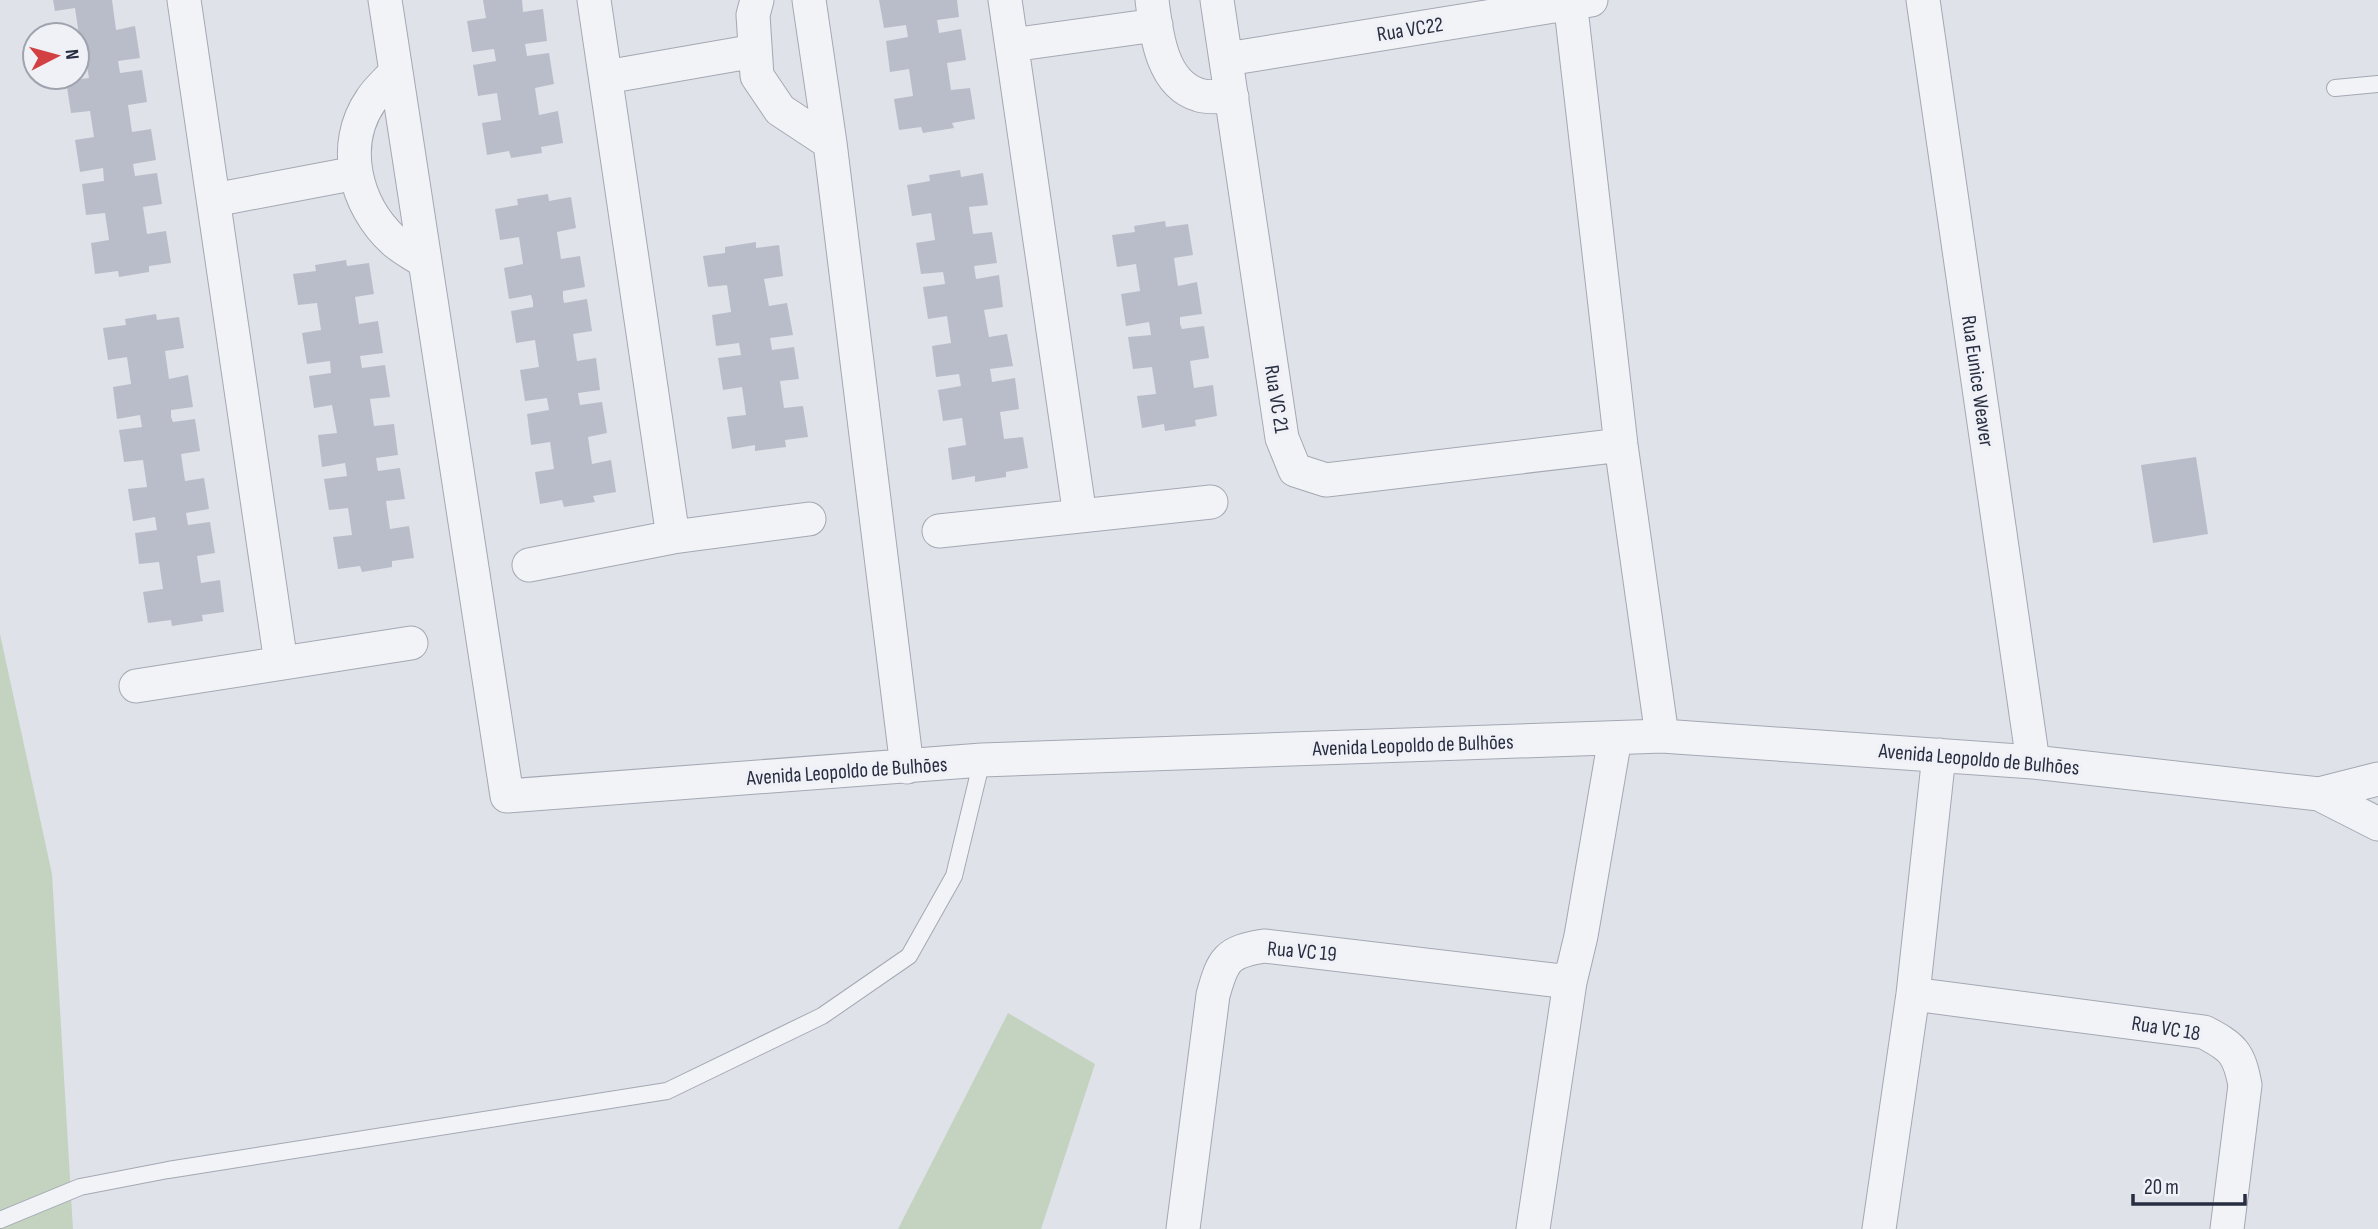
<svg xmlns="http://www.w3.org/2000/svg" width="2378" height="1229" viewBox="0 0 2378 1229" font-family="'Sofia Sans Condensed',sans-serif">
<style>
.green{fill:#c3d3c0}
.building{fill:#b9bdc9}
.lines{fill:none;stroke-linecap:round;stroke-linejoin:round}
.service-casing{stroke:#a4a8b3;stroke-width:18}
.minor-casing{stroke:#a4a8b3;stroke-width:35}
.service{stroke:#f2f3f7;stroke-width:16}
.minor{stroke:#f2f3f7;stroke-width:33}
.labels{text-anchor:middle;stroke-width:7;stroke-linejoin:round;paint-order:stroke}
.street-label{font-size:21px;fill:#282e41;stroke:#eff1f6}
</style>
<rect width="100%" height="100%" fill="#dfe2e9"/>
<path class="green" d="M0 634 52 874 73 1229H0Z
M1008 1013 1095 1064 1041 1229H898Z"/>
<path class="building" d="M53 0H112L116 30 135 26 140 58 118 61 120 73 142 70 147 102 128 105 132 132 151 129 156 160 133 164 135 176 157 173 162 204 143 207 147 234 166 231 171 263 149 266V272L119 277 118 271 95 274 91 243 109 240 105 213 86 215 82 184 104 181 103 168 80 172 75 140 94 137 90 111 71 113 66 81 89 78 87 66 77 68 79 35 75 8 55 11Z
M483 0H522L523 12 543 9 547 41 525 44 527 56 549 53 554 84 535 88 539 115 558 111 563 143 541 147 542 153 511 158 509 151 487 155 482 123 501 120 497 93 478 96 473 65 496 61 494 49 472 52 467 21 486 18Z
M879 0H957L959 17 937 20 938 26 939 33 961 29 966 60 947 63 951 90 970 88 975 119 952 123 954 128 923 133 921 127 899 130 894 99 913 96 909 69 890 72 886 41 908 37 906 25 884 28Z
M960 170 961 177 983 173 988 205 969 207 973 234 992 232 997 263 974 266 976 279 999 275 1003 307 984 310 989 337 1007 334 1013 366 990 369 991 375 992 382 1015 378 1019 409 1000 412 1004 439 1023 437 1028 468 1006 472V477L975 482V476L952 480 948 448 966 445 962 418 943 421 938 390 961 386 959 374 936 377 932 346 951 343 947 316 928 319 923 287 945 284 944 277 943 272 921 274 916 243 935 240 931 213 912 216 907 185 930 181 929 175Z
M548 194 549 201 571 197 576 228 557 232 561 259 580 256 585 287 563 291V297L564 303 587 299 592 331 573 334 577 361 596 358 600 390 578 393 580 405 602 402 607 433 588 437 592 464 611 460 616 492 593 496 595 502 564 507 562 500 540 504 535 472 554 469 550 442 531 445 527 414 549 410 547 398 525 401 520 370 539 367 535 340 516 343 511 311 533 307V302L531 295 509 299 504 268 523 264 519 237 500 240 495 209 518 205 517 199Z
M1165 221 1166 227 1188 224 1193 255 1174 258 1178 286 1197 282 1202 314 1180 317V324L1182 329 1204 326 1209 358 1190 361 1194 388 1213 385 1217 416 1195 420 1196 426 1165 431 1164 424 1142 428 1137 396 1156 394 1152 367 1133 369 1128 337 1151 335 1150 328 1149 322 1126 326 1121 294 1140 291 1136 264 1117 267 1112 235 1135 232 1134 226Z
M756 242V248L779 245 783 276 764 279 769 306 787 303 793 335 770 338 772 350 794 347 799 379 780 381 784 408 803 406 808 437 785 440 786 447 755 451V445L732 449 727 417 746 415 742 387 723 390 718 358 741 355 739 343 716 346 712 315 731 312 727 285 708 287 703 256 725 253V247Z
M346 260 347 266 369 263 374 294 355 297 359 324 378 321 383 353 360 356 362 368 385 365 390 397 370 399 374 426 394 424 398 455 376 458 378 471 400 468 405 499 386 501 390 529 409 526 414 558 392 561V567L362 572 360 566 338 569 333 537 352 535 348 508 329 510 324 479 347 476 346 469 345 463 322 467 318 435 337 433 332 405 314 408 309 376 331 373 330 361 307 364 302 333 321 330 317 303 298 305 293 274 316 271 315 265Z
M156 314 157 320 179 317 184 348 165 351 169 379 188 375 193 407 171 410V417L173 422 195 419 200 451 181 454 185 481 204 478 209 509 186 513 188 525 210 522 215 553 197 556 201 583 220 580 224 612 202 615 203 621 172 626 171 620 148 623 143 592 163 589 159 562 139 564 135 533 157 530 155 517 133 521 128 489 147 487 143 460 124 462 119 430 142 427 140 415 117 419 113 387 131 384 127 357 108 360 103 328 126 325 125 319Z
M2196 457 2208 534 2153 543 2141 465Z"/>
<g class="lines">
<g class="service-casing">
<path id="service" d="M2335 88 2378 84
M0 1220 80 1187 168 1170 667 1091 822 1016 909 956 954 876 982 760"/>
</g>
<g class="minor-casing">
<path id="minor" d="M184 0 281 663
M385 0 507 796 982 760 1662 736 2033 762 2319 794 2378 824
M594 0 673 537
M757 0 753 15 757 76 780 110 830 143
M809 0 830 143 907 767
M1005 0 1080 516
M1152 0C1156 32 1161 84 1199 95 1208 98 1222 96 1232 97
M1217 0 1282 438 1295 470 1326 480 1621 445
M1570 0 1621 445 1662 736
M1923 0 2033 762
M1012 45 1156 25
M1227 59 1591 0
M396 72C388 81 377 90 371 100 340 145 355 205 394 241 403 249 415 255 425 262
M606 77 755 51
M214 200 356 173
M939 531 1211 502
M529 565 673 537 809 519
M136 686 411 643
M2319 794 2378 779
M1570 982 1581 936 1615 738
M1913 994 2204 1032C2233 1047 2239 1053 2245 1085L2227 1229
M1183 1229 1213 995C1223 959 1227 952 1264 946L1570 982 1533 1229
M1879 1229 1913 994 1939 755"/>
</g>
<use href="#service" class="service"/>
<use href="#minor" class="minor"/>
</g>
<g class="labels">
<g class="street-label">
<text transform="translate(1410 29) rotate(-9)" y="7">Rua VC22</text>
<text transform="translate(1978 381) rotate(82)" y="7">Rua Eunice Weaver</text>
<text transform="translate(1277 399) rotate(81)" y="7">Rua VC 21</text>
<text transform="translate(1413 745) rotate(-2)" y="7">Avenida Leopoldo de Bulhões</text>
<text transform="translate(1979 759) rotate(5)" y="7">Avenida Leopoldo de Bulhões</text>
<text transform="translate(847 771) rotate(-4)" y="7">Avenida Leopoldo de Bulhões</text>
<text transform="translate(1302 951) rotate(5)" y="7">Rua VC 19</text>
<text transform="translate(2166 1028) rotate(9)" y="7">Rua VC 18</text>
</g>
</g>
<g transform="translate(56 56) rotate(84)"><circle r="33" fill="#eff1f6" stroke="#9fa3ae" stroke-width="2"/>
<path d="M0-5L12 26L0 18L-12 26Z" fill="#d24043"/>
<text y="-10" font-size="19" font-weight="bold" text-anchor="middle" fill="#282e41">N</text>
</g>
<path d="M2133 1194v10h112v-10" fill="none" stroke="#282e41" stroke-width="3.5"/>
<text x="2144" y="1194" font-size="21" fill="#282e41" stroke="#eff1f6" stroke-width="5" paint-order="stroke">20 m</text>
</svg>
